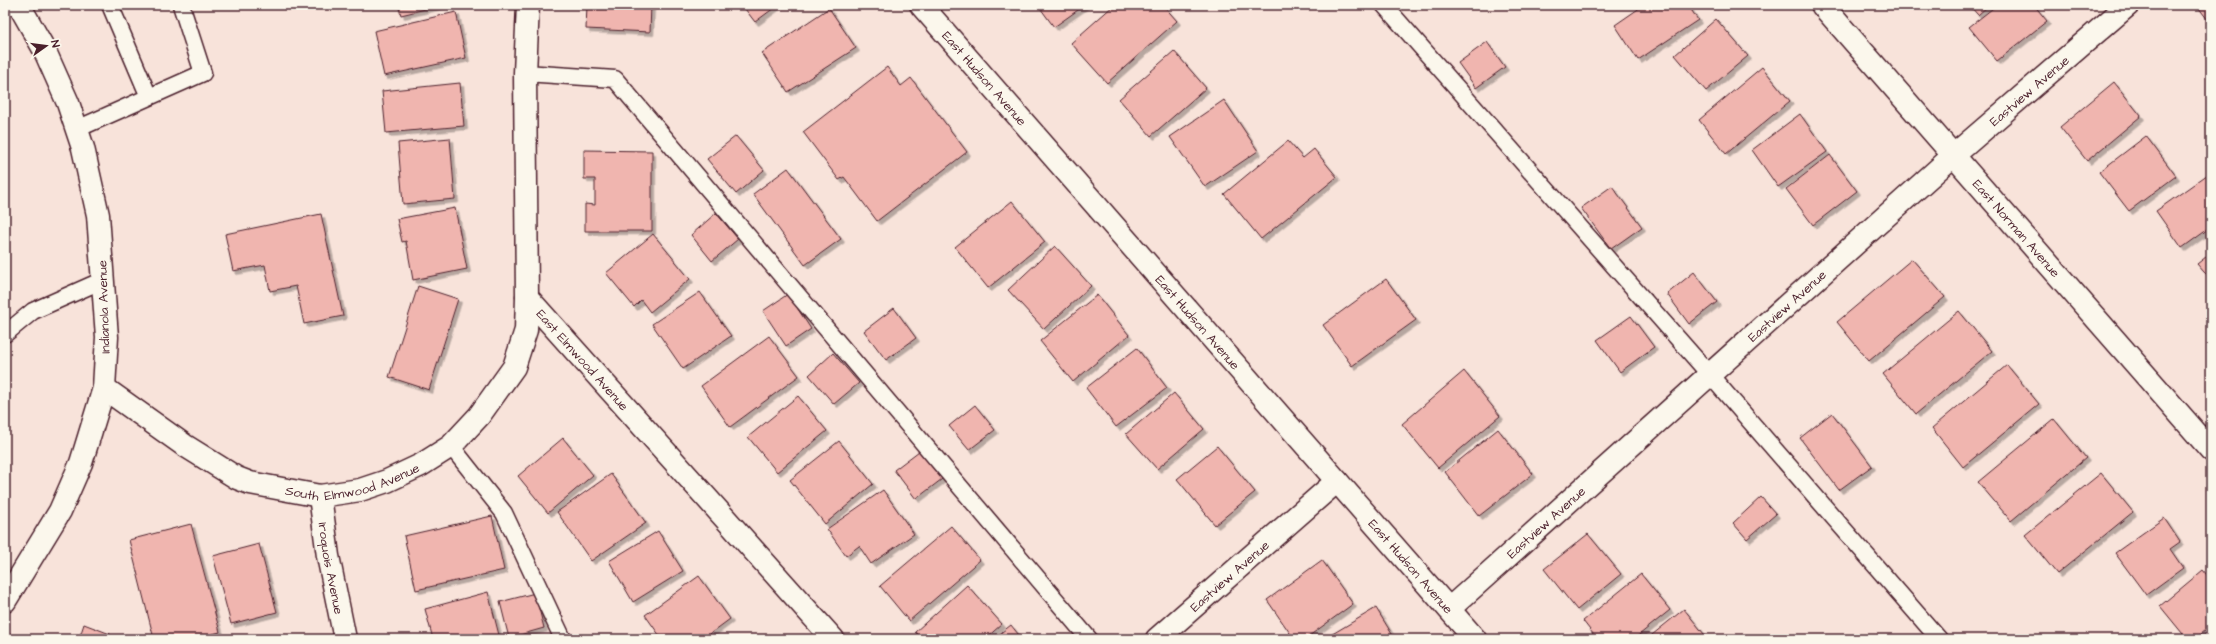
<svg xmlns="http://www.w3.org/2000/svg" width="2216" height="644" viewBox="0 0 2216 644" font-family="'Architects Daughter',sans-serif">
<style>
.building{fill:#f0b5af;stroke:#4a1f2b;filter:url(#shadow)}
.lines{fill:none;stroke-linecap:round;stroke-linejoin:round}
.lane-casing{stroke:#4a1f2b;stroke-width:19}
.street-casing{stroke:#4a1f2b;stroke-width:25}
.lane{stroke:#fbf7ec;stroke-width:16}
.street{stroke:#fbf7ec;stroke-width:22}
.labels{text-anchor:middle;stroke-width:4;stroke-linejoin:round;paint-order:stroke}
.street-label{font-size:13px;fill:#4a1f2b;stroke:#fbf7ec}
</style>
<defs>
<filter id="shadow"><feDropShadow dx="3.5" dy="3.5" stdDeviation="0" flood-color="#0004"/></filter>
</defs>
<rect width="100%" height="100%" fill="#f8e3da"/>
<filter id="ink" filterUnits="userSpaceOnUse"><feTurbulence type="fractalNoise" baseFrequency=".025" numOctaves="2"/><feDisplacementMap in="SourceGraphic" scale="8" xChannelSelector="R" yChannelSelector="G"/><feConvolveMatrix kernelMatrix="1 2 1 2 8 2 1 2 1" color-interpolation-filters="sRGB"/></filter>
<g filter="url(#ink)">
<path class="building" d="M398 5H442L401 15Z
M587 5H651L650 32 586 29Z
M742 5H778L755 22Z
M1038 5H1085L1054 27Z
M1114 5H1163L1177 21 1107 83 1071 43Z
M1644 5H1688L1698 20 1638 60 1615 25Z
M1969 5H1989L1978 15Z
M1997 5H2034L2047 21 1997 61 1969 27Z
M2201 5H2211V24L2198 7Z
M829 8 856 48 788 92 762 53Z
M456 12 466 58 384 76 374 31Z
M1716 19 1748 56 1706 91 1675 55Z
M1487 42 1505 67 1476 88 1458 63Z
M1174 51 1206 88 1151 136 1119 99Z
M887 67 901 86 911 78 967 152 877 221 844 177 839 180 803 132Z
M1762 67 1790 101 1726 154 1699 120Z
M2114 82 2141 116 2087 161 2060 127Z
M460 83 464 126 386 133 382 91Z
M1224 100 1258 151 1205 187 1170 137Z
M1800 114 1827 152 1778 187 1752 150Z
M736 136 764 170 736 194 707 159Z
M2146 136 2176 176 2129 211 2099 172Z
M450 138 455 199 403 204 398 143Z
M1288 141 1303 158 1314 149 1337 177 1261 239 1224 194Z
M584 150 652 151V231H585V204L595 205V179H584Z
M1830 155 1857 191 1813 225 1786 189Z
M788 168 841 239 805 265 753 194Z
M2211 172V227L2182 248 2156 211Z
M1612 186 1642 227 1611 249 1581 208Z
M1012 201 1045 242 988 288 955 247Z
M455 208 467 269 413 280 406 241 402 242 397 219Z
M716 213 738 239 712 261 691 235Z
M321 214 343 316 304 324 296 286 270 291 265 265 233 271 225 234Z
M653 234 690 279 650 312 641 300 634 307 606 273Z
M1055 246 1091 286 1044 329 1008 290Z
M2211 253V280L2197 264Z
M1912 259 1945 297 1869 361 1837 322Z
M1694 272 1717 302 1689 324 1667 294Z
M1386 279 1416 320 1352 366 1323 325Z
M418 286 458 299 429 390 389 377Z
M700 292 731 336 683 369 652 324Z
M788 294 811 329 786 346 763 311Z
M1097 295 1129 335 1073 382 1040 341Z
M894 308 916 338 886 360 864 331Z
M1959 311 1992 351 1916 414 1883 374Z
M1631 316 1654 347 1620 372 1597 340Z
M769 336 799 376 730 427 701 386Z
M1137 348 1167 388 1116 427 1086 388Z
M833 353 859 383 834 404 809 375Z
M2007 365 2039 404 1963 467 1932 428Z
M1464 371 1500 416 1438 468 1402 424Z
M1174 393 1204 429 1157 469 1126 434Z
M798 396 827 431 777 472 748 437Z
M975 405 995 430 969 450 949 426Z
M1832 413 1872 466 1839 490 1800 438Z
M2054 419 2086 458 2011 521 1978 482Z
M1498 429 1533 474 1479 516 1445 472Z
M563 438 593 475 548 513 518 476Z
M839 441 873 484 825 524 790 480Z
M1217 446 1255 492 1215 525 1177 479Z
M923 448 946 476 916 499 894 470Z
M2101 473 2133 512 2057 574 2025 535Z
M611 474 646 523 591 561 557 512Z
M883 490 914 534 871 564 859 546 846 556 827 529Z
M1761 497 1776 514 1747 539 1733 523Z
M492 516 504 570 416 590 404 536Z
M2164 518 2180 542 2170 549 2183 568 2146 595 2115 553Z
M191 524 220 632 194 639H154L129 540Z
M951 526 980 560 909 621 880 586Z
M658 531 683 571 633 602 609 561Z
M1588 534 1621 574 1577 610 1544 569Z
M259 544 277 612 231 624 213 556Z
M1322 560 1353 604 1305 639H1294L1267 600Z
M2203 570 2211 580V626L2195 639H2187L2160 606Z
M1641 574 1670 610 1634 639H1597L1583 621Z
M699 576 730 619 703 639H662L645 615Z
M967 585 1002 624 985 639H921L915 632Z
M488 592 500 639H433L425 609Z
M535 593 544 628 509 638 500 602Z
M1376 608 1395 639H1324Z
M1684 609 1708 639H1647Z
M84 624 110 634V639H79Z
M1011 625 1022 639H993Z"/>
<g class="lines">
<g class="lane-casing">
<path id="lane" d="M110 5 149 97
M1384 5 1710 375 1939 639
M525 73 615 79 1089 639
M77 129 203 73 181 5
M5 334 33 311 103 280
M451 446 504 513 563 639"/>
</g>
<g class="street-casing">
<g id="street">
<path id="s1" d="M528 5 525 73 527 297 833 639"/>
<path id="s2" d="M921 5 1475 639"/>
<path id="s3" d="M1822 5 2211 450"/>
<path id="s4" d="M104 388 184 445 237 478 250 483 320 496 360 490 387 481 421 465 451 446 479 416 514 367 526 330 527 297"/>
<path id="s5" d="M320 496 328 556 345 639"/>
<path d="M5 601 60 511 81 463 104 388 107 337 98 215 83 148 68 103 44 49 19 5"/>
<path id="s6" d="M1449 609 1954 155 2128 5"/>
<path id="s7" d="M1157 639 1337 481"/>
</g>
</g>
<use href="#lane" class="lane"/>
<use href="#street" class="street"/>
</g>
</g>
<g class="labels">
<g class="street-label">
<text dy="5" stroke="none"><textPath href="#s2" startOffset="97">East Hudson Avenue</textPath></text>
<text dy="5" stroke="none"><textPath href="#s6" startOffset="778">Eastview Avenue</textPath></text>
<text dy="5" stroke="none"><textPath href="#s3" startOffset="296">East Norman Avenue</textPath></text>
<text dy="5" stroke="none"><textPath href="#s6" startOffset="454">Eastview Avenue</textPath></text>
<text transform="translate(103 307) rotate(-92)" y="5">Indianola Avenue</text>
<text dy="5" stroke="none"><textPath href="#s2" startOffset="421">East Hudson Avenue</textPath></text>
<text dy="5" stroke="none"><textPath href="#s1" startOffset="376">East Elmwood Avenue</textPath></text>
<text dy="5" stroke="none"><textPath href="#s4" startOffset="280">South Elmwood Avenue</textPath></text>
<text dy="5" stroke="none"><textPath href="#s6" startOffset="130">Eastview Avenue</textPath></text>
<text dy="5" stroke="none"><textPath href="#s2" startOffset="745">East Hudson Avenue</textPath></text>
<text dy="5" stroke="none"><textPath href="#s5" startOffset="73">Iroquois Avenue</textPath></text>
<text dy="5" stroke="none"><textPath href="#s7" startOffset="96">Eastview Avenue</textPath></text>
</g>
</g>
<rect width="2216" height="644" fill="none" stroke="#fbf7ec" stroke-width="20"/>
<rect x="10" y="10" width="2196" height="624" fill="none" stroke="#4a1f2b" stroke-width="1.5" filter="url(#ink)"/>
<g transform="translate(46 46) rotate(76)" stroke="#fbf7ec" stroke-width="3" paint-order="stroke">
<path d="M0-3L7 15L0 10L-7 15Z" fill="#4a1f2b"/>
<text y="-6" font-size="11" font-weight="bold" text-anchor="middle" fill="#4a1f2b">N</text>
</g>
</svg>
